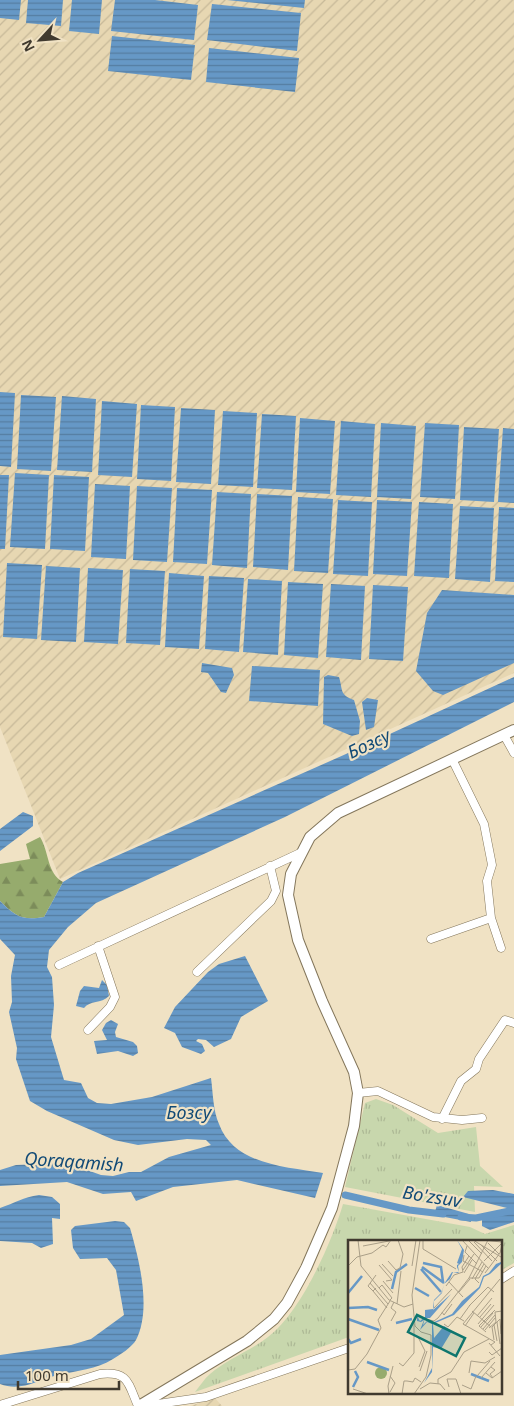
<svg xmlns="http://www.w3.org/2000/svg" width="514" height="1406" viewBox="0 0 514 1406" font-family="'Noto Sans',sans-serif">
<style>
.industrial{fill:url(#industrial-furrows)}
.grass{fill:url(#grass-tufts)}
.forest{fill:url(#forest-firs)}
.water{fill:url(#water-rules)}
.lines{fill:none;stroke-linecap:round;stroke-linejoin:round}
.canal{stroke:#6698c6;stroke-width:7}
.street-casing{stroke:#83765b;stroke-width:9}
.secondary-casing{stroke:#83765b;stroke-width:12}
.street{stroke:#fff;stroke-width:8}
.secondary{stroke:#fff;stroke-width:10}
.labels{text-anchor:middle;stroke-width:4.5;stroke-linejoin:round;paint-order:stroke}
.water-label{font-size:18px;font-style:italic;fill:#114a76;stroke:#f0e2c4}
.inset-river{fill:none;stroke:#6698c6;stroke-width:2.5}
.inset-road{fill:none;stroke:#aa9f88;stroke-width:1}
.view{fill:#0f766e;fill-opacity:0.15;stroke:#0f766e;stroke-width:2.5}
.inset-edge{fill:none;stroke:#403a2f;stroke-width:2.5}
</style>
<defs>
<pattern id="industrial-furrows" width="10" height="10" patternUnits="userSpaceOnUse" patternTransform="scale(1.25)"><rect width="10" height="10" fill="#e7d7b2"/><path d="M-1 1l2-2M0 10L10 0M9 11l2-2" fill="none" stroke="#c7b999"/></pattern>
<pattern id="grass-tufts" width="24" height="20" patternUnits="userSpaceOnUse" patternTransform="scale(1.25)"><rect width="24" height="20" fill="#c8d7ad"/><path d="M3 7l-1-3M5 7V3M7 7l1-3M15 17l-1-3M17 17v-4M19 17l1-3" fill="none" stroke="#adb995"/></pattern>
<pattern id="forest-firs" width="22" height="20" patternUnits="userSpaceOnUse" patternTransform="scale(1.25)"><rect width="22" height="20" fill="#96ab6d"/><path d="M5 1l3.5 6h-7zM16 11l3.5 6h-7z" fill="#7c8c5a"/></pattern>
<pattern id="water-rules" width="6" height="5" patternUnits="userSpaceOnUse" patternTransform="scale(1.25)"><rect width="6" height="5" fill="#6698c6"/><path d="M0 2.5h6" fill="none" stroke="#557da1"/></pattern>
</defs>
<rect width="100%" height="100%" fill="#f0e2c4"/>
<path class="industrial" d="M0 0H514V673L60 879 0 727Z
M215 1398 222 1406H190Z"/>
<path class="grass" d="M376 1099 393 1105 438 1133 476 1127 480 1166 503 1187 474 1186 475 1212 345 1187 365 1103Z
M343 1204 470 1227 485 1234 514 1225V1263L500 1271V1241H349V1337L195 1392C200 1386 204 1379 210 1374 227 1359 250 1351 268 1337 301 1312 332 1242 343 1204Z"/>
<path class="forest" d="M40 837C49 851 47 874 63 882L44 917C22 921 15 916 0 901V864L30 859 26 844Z"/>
<path class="water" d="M0 0H21L19 20 0 18Z
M28 0H63L61 26 26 23Z
M72 0H102L99 34 69 31Z
M115 0H155L198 5 194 40 111 31Z
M227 0H305L304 8Z
M212 4 301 13 297 51 207 40Z
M112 36 195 45 191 80 108 71Z
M209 48 299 58 295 92 206 82Z
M0 392 15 393 11 467 0 466Z
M21 395 56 397 51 471 17 469Z
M62 396 96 399 92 472 57 470Z
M102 401 137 404 132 477 98 475Z
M141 405 175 407 171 481 137 479Z
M181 408 215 410 211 484 176 482Z
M223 411 257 413 253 487 218 485Z
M262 414 296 416 292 490 257 488Z
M300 418 335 421 330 494 296 492Z
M341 421 375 424 371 497 336 495Z
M381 423 416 426 411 499 377 497Z
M425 423 459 425 455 499 420 497Z
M464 427 499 429 494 502 460 500Z
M503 428 514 429V503L498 502Z
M15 473 49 475 45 549 10 547Z
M0 475H9L5 549H0Z
M54 475 89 477 85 551 50 549Z
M95 484 130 486 126 559 91 557Z
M137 486 172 488 167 562 133 560Z
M177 488 212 490 207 564 173 562Z
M217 492 251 494 247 568 212 565Z
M257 494 292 496 288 570 253 567Z
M298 497 333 499 328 573 294 571Z
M338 500 372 502 368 576 333 574Z
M377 500 412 502 407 576 373 574Z
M419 502 453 504 449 578 414 576Z
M460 506 494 508 490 582 455 579Z
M499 507 514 508V582L495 581Z
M7 563 42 565 37 639 3 637Z
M46 566 80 568 76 642 41 640Z
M88 568 123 570 118 644 84 642Z
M130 569 165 571 160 645 126 643Z
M169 573 204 576 199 649 165 647Z
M209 576 244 578 239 652 205 649Z
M248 579 282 581 278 655 243 652Z
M288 582 323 584 318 658 284 655Z
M331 584 365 586 361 660 326 657Z
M373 585 408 587 403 661 369 659Z
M442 590 514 595V663L443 695 433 691 416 671 427 613Z
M202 663 232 668 234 675 226 693 221 692 208 673 201 672Z
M252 666 320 670 318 706 249 701Z
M328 675 339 677C343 689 339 695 354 700L360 721 359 734 352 736 323 724 324 677Z
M514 677V702L285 817 96 903 68 927 49 950 47 967 52 977 54 1005 51 1037 64 1080 81 1083 88 1098 97 1103 111 1104 152 1097 211 1078C213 1093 213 1111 219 1124 234 1165 286 1167 323 1173L315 1198 237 1180 173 1187 136 1201 131 1192 103 1194 67 1182 0 1186V1170L16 1165 67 1163 101 1175 113 1176 129 1172H141L169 1157 211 1145 206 1140 187 1139 138 1145 114 1140 47 1111 30 1101 16 1059 17 1048 9 1012 12 1002 11 976 15 955 0 939V901C15 916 22 921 44 917L63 882 78 873 355 750Z
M367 698 378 700 374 727 366 730 362 702Z
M23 812 33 816V826L0 851V829Z
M245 956 268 1001 241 1017 231 1039 214 1047 206 1040 198 1039 196 1041 202 1044 205 1051 201 1054 182 1047 175 1033 164 1028 175 1007 208 972 219 964Z
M102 980 107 985 109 996C101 1004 90 1000 84 1008L76 1006 80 991 84 986 99 988Z
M111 1020 118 1024 115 1032 116 1037 133 1042 137 1046 138 1053 133 1056 118 1051 97 1054 94 1041 107 1040 102 1030 106 1023Z
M493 1190 514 1194V1222L490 1230 482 1226V1217L507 1214V1208L463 1197 468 1191Z
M39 1195 52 1197 60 1204V1219L52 1218 53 1244 41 1248 32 1243 0 1241V1208C15 1203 23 1197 39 1195Z
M437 1205 469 1214 471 1222 434 1215Z
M115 1221 124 1222 130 1228C139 1259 152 1309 136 1340 132 1347 120 1355 113 1359 97 1369 76 1371 58 1375 38 1380 21 1392 0 1384V1355L71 1345 91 1339 124 1315 116 1270 107 1258 80 1259 73 1248 71 1230 75 1226Z"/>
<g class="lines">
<path class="canal" d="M345 1195 409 1210 443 1214
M461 1217 476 1218 514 1210"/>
<g class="street-casing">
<path id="street" d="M504 735 514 753
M452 759 484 824 492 865 487 881 491 918 501 948
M431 939 491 918
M59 965 300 853
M197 972 271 901 276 891 270 866
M88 1030 110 1007 115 997 98 946
M358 1093 378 1091 433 1117 462 1120 482 1118
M442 1119 461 1081 476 1069 479 1059 505 1020 514 1023
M500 1280 514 1271
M0 1405 100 1374C129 1371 128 1383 138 1406
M144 1406 206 1397 349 1348"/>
</g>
<g class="secondary-casing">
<path id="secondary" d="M139 1406 247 1341 274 1319 287 1303 306 1268 332 1208 354 1126 358 1093 354 1072 322 1001 298 940 288 895 291 874 310 837 338 813 514 730"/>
</g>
<use href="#street" class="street"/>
<use href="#secondary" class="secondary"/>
</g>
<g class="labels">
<g class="water-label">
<text transform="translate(369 744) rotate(-25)" y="6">Бозсу</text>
<text x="189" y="1119">Бозсу</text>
<text transform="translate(74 1162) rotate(4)" y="6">Qoraqamish</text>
<text transform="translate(432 1197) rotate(9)" y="6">Bo'zsuv</text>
</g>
</g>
<g transform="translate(348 1240)">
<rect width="154" height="154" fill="#f0e2c4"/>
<path d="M27 133a6 6 0 1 1 12 0a6 6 0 1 1-12 0Z" fill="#96ab6d"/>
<path d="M109 0 116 10 114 22 110 26 111 32 110 33 105 32 102 39 96 44 94 53 86 61V67L85 70 103 54 82 78H77L75 85 79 81 84 83 104 74 114 61 131 47 135 36 141 33 148 24 153 22 154 23 142 34 136 37 132 48 106 75 85 84 86 98 96 86 104 91 93 109 85 107 84 132 76 143 84 128V84L79 82 72 90 76 80 73 82 69 81V76L72 81 77 77V70L85 69 86 60 94 52 96 44 104 32H111L109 27V25L111 24 109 23 114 9Z" fill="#6698c6"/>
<path class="inset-river" d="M75 23 93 27 95 42M74 27 96 43M73 29 93 52M67 48 81 56M44 49 48 32 59 24M0 53 14 36M0 68 20 67 29 70M0 79 31 90M48 83 64 79M0 99 3 103 13 99M19 122 41 130M123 134 141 141M5 147 10 137 7 131"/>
<path class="inset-road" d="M10 0 13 26 41 60 56 67 65 64M75 0V9L108 29M114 0 140 28M120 0 134 14M125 0 153 17M133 0 154 2M126 2 144 21M140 3 151 14M132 4 149 21M15 6 41 1M119 6 117 12 129 24M116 15 115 21 135 32M40 21 48 30 52 28 55 14 50 0M136 21 154 3M34 24 45 36M31 25 44 40 38 41M0 26 9 17 24 13 35 5 38 7 43 0M64 26 68 0M115 30 126 14M115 32 114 27 121 16M116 33 124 20M137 33 152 13 154 5M154 35V63M121 38H131L138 26M124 39 134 22M35 41 45 53M101 42 115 57M22 43 40 64M131 43 127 39 136 24M98 46 106 35 115 32M28 48 25 51 20 46 28 35M31 48 34 45 44 58 42 60M25 51 39 68M111 52 122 39M49 64 53 31M121 66 140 47 146 52M86 68 104 49M124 71 143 87M94 72 96 75 104 64M129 76 144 58M132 77 143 64M77 79 86 81 90 78 121 38 140 0M112 79 122 65M152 79 153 94M43 81 48 72 43 68 46 62M149 82 152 104M96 84 100 87 109 77 116 81M130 84 146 65M146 85 149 101M117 86 126 73M133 87 145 73M141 88 148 82 147 72 154 71M135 89 147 75M137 90 147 78M138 92 131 86 147 70M70 97 77 111 71 127M146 100 144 87 152 79M141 103 152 116M143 105 147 102 115 84 152 39M141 112 144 115 154 108M51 123 55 126 66 113V84M143 127 147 130 142 134 145 138M0 130 7 129 19 114 33 88 30 80 42 61M72 131 79 111M121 133 123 121 137 123 147 117M138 133 144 138 154 131M129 136 142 121M133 138 147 122M59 141 65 142 67 138 73 142M90 144V139L103 132 116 112 141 99M114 145 123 149 128 136M101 147 99 139H108L113 154M5 149 20 154M72 149 82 143 92 144 97 150M42 152 47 143 42 136M41 154 40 146 45 126M54 154 56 141H59M66 154 78 137 83 115V95L73 92 67 86 64 55 72 0"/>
<path class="view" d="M69 75 117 98 108 116 60 92Z"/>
<rect width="154" height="154" class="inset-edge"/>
</g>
<g transform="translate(40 40) rotate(244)" stroke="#f0e2c4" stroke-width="4" paint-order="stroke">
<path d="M0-4L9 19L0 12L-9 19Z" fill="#403a2f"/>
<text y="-8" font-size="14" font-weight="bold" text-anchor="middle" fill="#403a2f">N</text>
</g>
<path d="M18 1381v8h101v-8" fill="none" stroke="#403a2f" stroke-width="2.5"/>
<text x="25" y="1381" font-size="15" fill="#403a2f" stroke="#f0e2c4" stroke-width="4" paint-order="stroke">100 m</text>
</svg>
